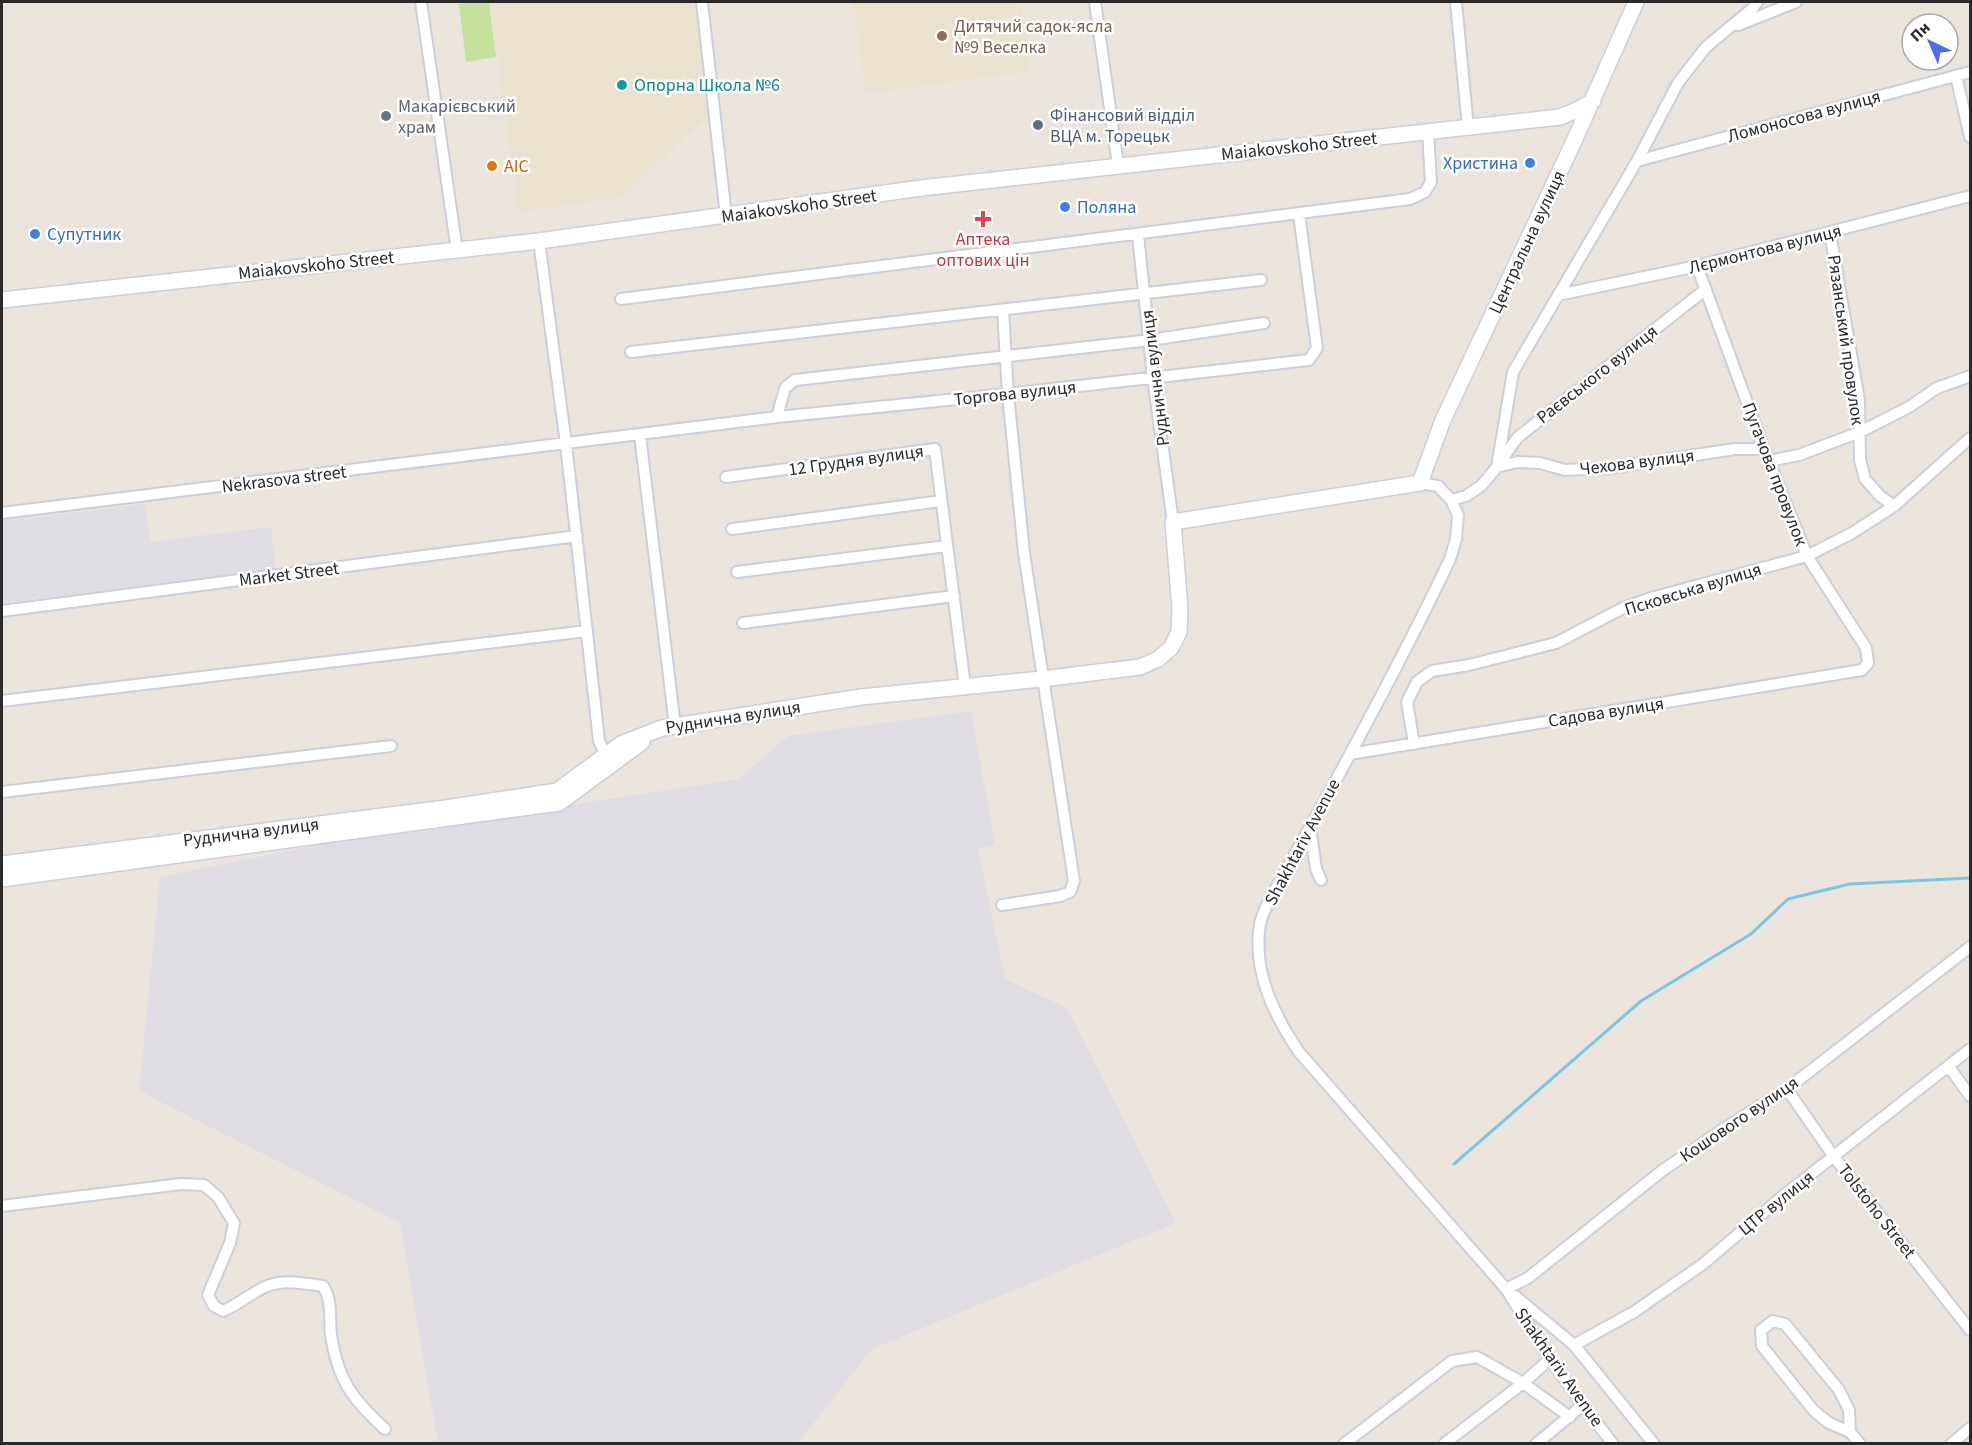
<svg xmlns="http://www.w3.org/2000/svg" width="1972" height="1445" viewBox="0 0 1972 1445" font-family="'Source Sans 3',sans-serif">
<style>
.industrial{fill:#dfdde3}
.education{fill:#eae1ce}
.pitch{fill:#c5e19c}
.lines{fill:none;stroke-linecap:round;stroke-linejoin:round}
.stream{stroke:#7bc7e1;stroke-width:3}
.minor-casing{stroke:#ccceda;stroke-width:14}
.secondary-casing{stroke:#ccceda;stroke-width:18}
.minor{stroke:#fff;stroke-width:10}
.secondary{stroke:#fff;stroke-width:15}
.education-dot{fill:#8d6e63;stroke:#fff;stroke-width:2}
.culture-dot{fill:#0f9aa8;stroke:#fff;stroke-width:2}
.worship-dot{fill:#6b7280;stroke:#fff;stroke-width:2}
.service-dot{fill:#5c6f8a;stroke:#fff;stroke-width:2}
.shop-dot{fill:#3f7fe0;stroke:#fff;stroke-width:2}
.food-dot{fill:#e8710a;stroke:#fff;stroke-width:2}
.health-dot{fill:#e0444e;stroke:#fff;stroke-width:2}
.labels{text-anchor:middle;stroke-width:5;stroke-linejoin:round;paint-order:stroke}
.education-label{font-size:18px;fill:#785e54;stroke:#fff;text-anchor:start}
.culture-label{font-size:18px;fill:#0d838f;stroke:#fff;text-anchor:start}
.worship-label{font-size:18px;fill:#5b616d;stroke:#fff;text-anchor:start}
.service-label{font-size:18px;fill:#4e5e75;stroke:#fff;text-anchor:start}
.street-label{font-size:18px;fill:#2a2a2a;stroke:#fff}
.shop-label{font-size:18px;fill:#366cbe;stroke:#fff;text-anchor:start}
.food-label{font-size:18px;fill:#c56008;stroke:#fff;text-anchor:start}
.health-label{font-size:18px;fill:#be3a42;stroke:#fff}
</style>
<rect width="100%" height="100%" fill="#eae4dd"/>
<path class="industrial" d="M145 504 150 542 271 527 276 569 2 603V521Z
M971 711 995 845 978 849 1005 979 1067 1008 1176 1223 872 1349 798 1443H438L400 1223 139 1091 160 877 342 840 739 779 788 736Z"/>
<path class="education" d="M490 2H702L709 115 624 195 617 198 518 212Z
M853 2H1021L1030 71 866 94Z"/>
<path class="pitch" d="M478 2H489L496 57 466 62 459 4Z"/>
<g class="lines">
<path class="stream" d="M1454 1164 1641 1001 1751 934 1788 899 1850 884 1970 878"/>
<g class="minor-casing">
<path id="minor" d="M421 2 457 251
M702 2 726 216
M1095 2 1118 165
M1456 2 1468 128
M1738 25 1796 2
M1956 76 1970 137
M1637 161 1970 72
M1830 233 1859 400 1860 460 1865 479 1880 496 1894 506
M1138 235 1153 378 1173 522
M539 241 566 444 599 741 606 755
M1558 295 1697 266 1970 196
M621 299 1410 199 1425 192 1431 182 1428 132
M631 352 1261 280
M777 417 785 388 795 380 1150 340 1264 323
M640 435 675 726
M1769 461 1799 455 1860 432 1909 407 1937 388 1970 376
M1499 464 1517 438 1706 289
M1497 467 1513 372 1637 161 1678 83 1706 47 1753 8 1757 2
M726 477 935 449 965 687
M1420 483 1438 486 1451 500 1458 515 1456 539 1450 559C1409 646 1363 731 1317 815 1304 837 1292 860 1279 883 1272 895 1263 910 1260 924 1252 971 1274 1015 1299 1052L1506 1289 1550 1359 1583 1405 1613 1444
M1451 500 1466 496 1481 486 1497 467 1517 462 1540 463 1565 470 1609 468 1735 449H1764
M2 513 777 417 1008 394 1309 360 1317 348 1299 214
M732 529 941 501
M737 572 947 546
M2 611 577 536
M743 623 954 596
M2 701 587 631
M1414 744 1407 702 1417 682 1432 671 1469 665 1556 643 1623 608 1651 598 1807 556 1852 533 1894 506 1970 438
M1350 754 1862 670 1868 663 1866 648 1807 556 1764 449 1697 266
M2 792 391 746
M1310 827 1316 869 1321 880
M1002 905 1060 896 1070 892 1074 881 1024 553 1008 394 1003 310
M1949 1067 1970 1096
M1787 1089 1834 1157 1970 1330
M2 1206 181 1184 204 1185 218 1197 234 1223 230 1243 208 1295 214 1306 223 1311C240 1304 256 1289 270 1285 287 1279 306 1284 323 1286 333 1302 329 1318 331 1335 338 1380 352 1399 385 1429
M1506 1289 1528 1278 1663 1170 1725 1128 1787 1089 1970 947
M1515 1296 1574 1345 1654 1444
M1574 1345 1634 1312 1703 1264 1783 1196 1970 1049
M1850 1432 1849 1410 1839 1390 1785 1324 1773 1321 1761 1330 1762 1346 1814 1411 1829 1423 1850 1432 1860 1444
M1344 1444 1452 1361 1477 1357 1523 1383 1570 1417
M1444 1444 1523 1383 1550 1359
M1536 1444 1583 1405
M1951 1444 1970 1428"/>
</g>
<g class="secondary-casing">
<path id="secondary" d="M2 300 539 241 921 188 1560 117 1577 110 1593 101
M2 864 446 808 557 791 621 744 662 728 861 697 1042 679 1140 667 1158 659 1171 648 1179 632 1180 609 1173 522 1420 483 1443 420 1575 139 1636 2
M2 879 559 803 642 742"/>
</g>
<use href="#minor" class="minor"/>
<use href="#secondary" class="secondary"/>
</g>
<circle class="education-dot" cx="942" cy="36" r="6"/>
<circle class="culture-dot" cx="622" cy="85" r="6"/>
<circle class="worship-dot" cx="386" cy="116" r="6"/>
<circle class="service-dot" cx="1038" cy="125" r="6"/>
<g class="shop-dot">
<circle cx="1530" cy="163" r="6"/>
<circle cx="1065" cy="207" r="6"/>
<circle cx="35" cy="234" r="6"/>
</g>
<circle class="food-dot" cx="492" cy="166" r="6"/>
<path class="health-dot" d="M980 210h6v6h6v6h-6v6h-6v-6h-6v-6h6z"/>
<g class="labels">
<g class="education-label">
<text x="954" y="32">Дитячий садок-ясла<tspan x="954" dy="21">№9 Веселка</tspan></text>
</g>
<g class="culture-label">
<text x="634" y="91">Опорна Школа №6</text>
</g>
<g class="worship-label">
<text x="398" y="112">Макарієвський<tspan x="398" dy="21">храм</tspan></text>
</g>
<g class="service-label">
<text x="1050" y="121">Фінансовий відділ<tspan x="1050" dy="21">ВЦА м. Торецьк</tspan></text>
</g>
<g class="street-label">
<text transform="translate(1804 116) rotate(-15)" y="6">Ломоносова вулиця</text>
<text transform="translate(1299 146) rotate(-6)" y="6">Maiakovskoho Street</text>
<text transform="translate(799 206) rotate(-8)" y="6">Maiakovskoho Street</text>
<text transform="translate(1527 242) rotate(-65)" y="6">Центральна вулиця</text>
<text transform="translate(1765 249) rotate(-14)" y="6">Лєрмонтова вулиця</text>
<text transform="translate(316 265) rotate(-6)" y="6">Maiakovskoho Street</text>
<text transform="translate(1846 340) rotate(82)" y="6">Рязанський провулок</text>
<text transform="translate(1597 374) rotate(-38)" y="6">Раєвського вулиця</text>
<text transform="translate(1155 378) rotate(-97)" y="6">Руднична вулиця</text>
<text transform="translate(1015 393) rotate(-6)" y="6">Торгова вулиця</text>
<text transform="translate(856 460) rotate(-8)" y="6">12 Грудня вулиця</text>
<text transform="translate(1637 462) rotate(-7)" y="6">Чехова вулиця</text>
<text transform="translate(1775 474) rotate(69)" y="6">Пугачова провулок</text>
<text transform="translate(284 479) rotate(-7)" y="6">Nekrasova street</text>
<text transform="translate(289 574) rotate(-7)" y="6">Market Street</text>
<text transform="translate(1693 589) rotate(-17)" y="6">Псковська вулиця</text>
<text transform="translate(1606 712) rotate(-9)" y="6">Садова вулиця</text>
<text transform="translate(733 717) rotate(-9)" y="6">Руднична вулиця</text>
<text transform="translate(251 832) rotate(-7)" y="6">Руднична вулиця</text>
<text transform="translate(1302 842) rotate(-62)" y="6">Shakhtariv Avenue</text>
<text transform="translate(1739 1119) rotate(-34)" y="6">Кошового вулиця</text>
<text transform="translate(1776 1203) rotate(-39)" y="6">ЦТР вулиця</text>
<text transform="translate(1877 1211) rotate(52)" y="6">Tolstoho Street</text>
<text transform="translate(1559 1367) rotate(55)" y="6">Shakhtariv Avenue</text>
</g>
<g class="shop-label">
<text x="1518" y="169" text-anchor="end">Христина</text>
<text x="1077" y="213">Поляна</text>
<text x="47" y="240">Супутник</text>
</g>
<g class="food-label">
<text x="504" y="172">АІС</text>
</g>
<g class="health-label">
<text x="983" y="245">Аптека<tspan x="983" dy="21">оптових цін</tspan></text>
</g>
</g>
<rect width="1972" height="1445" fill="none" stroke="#2a2a2a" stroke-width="6"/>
<g transform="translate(1930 42) rotate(316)"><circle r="28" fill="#ffffff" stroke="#aaaaaa" stroke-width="1.5"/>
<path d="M0-4.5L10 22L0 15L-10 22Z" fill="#4e6ce6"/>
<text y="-9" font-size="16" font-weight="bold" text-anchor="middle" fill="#2a2a2a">Пн</text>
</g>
</svg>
